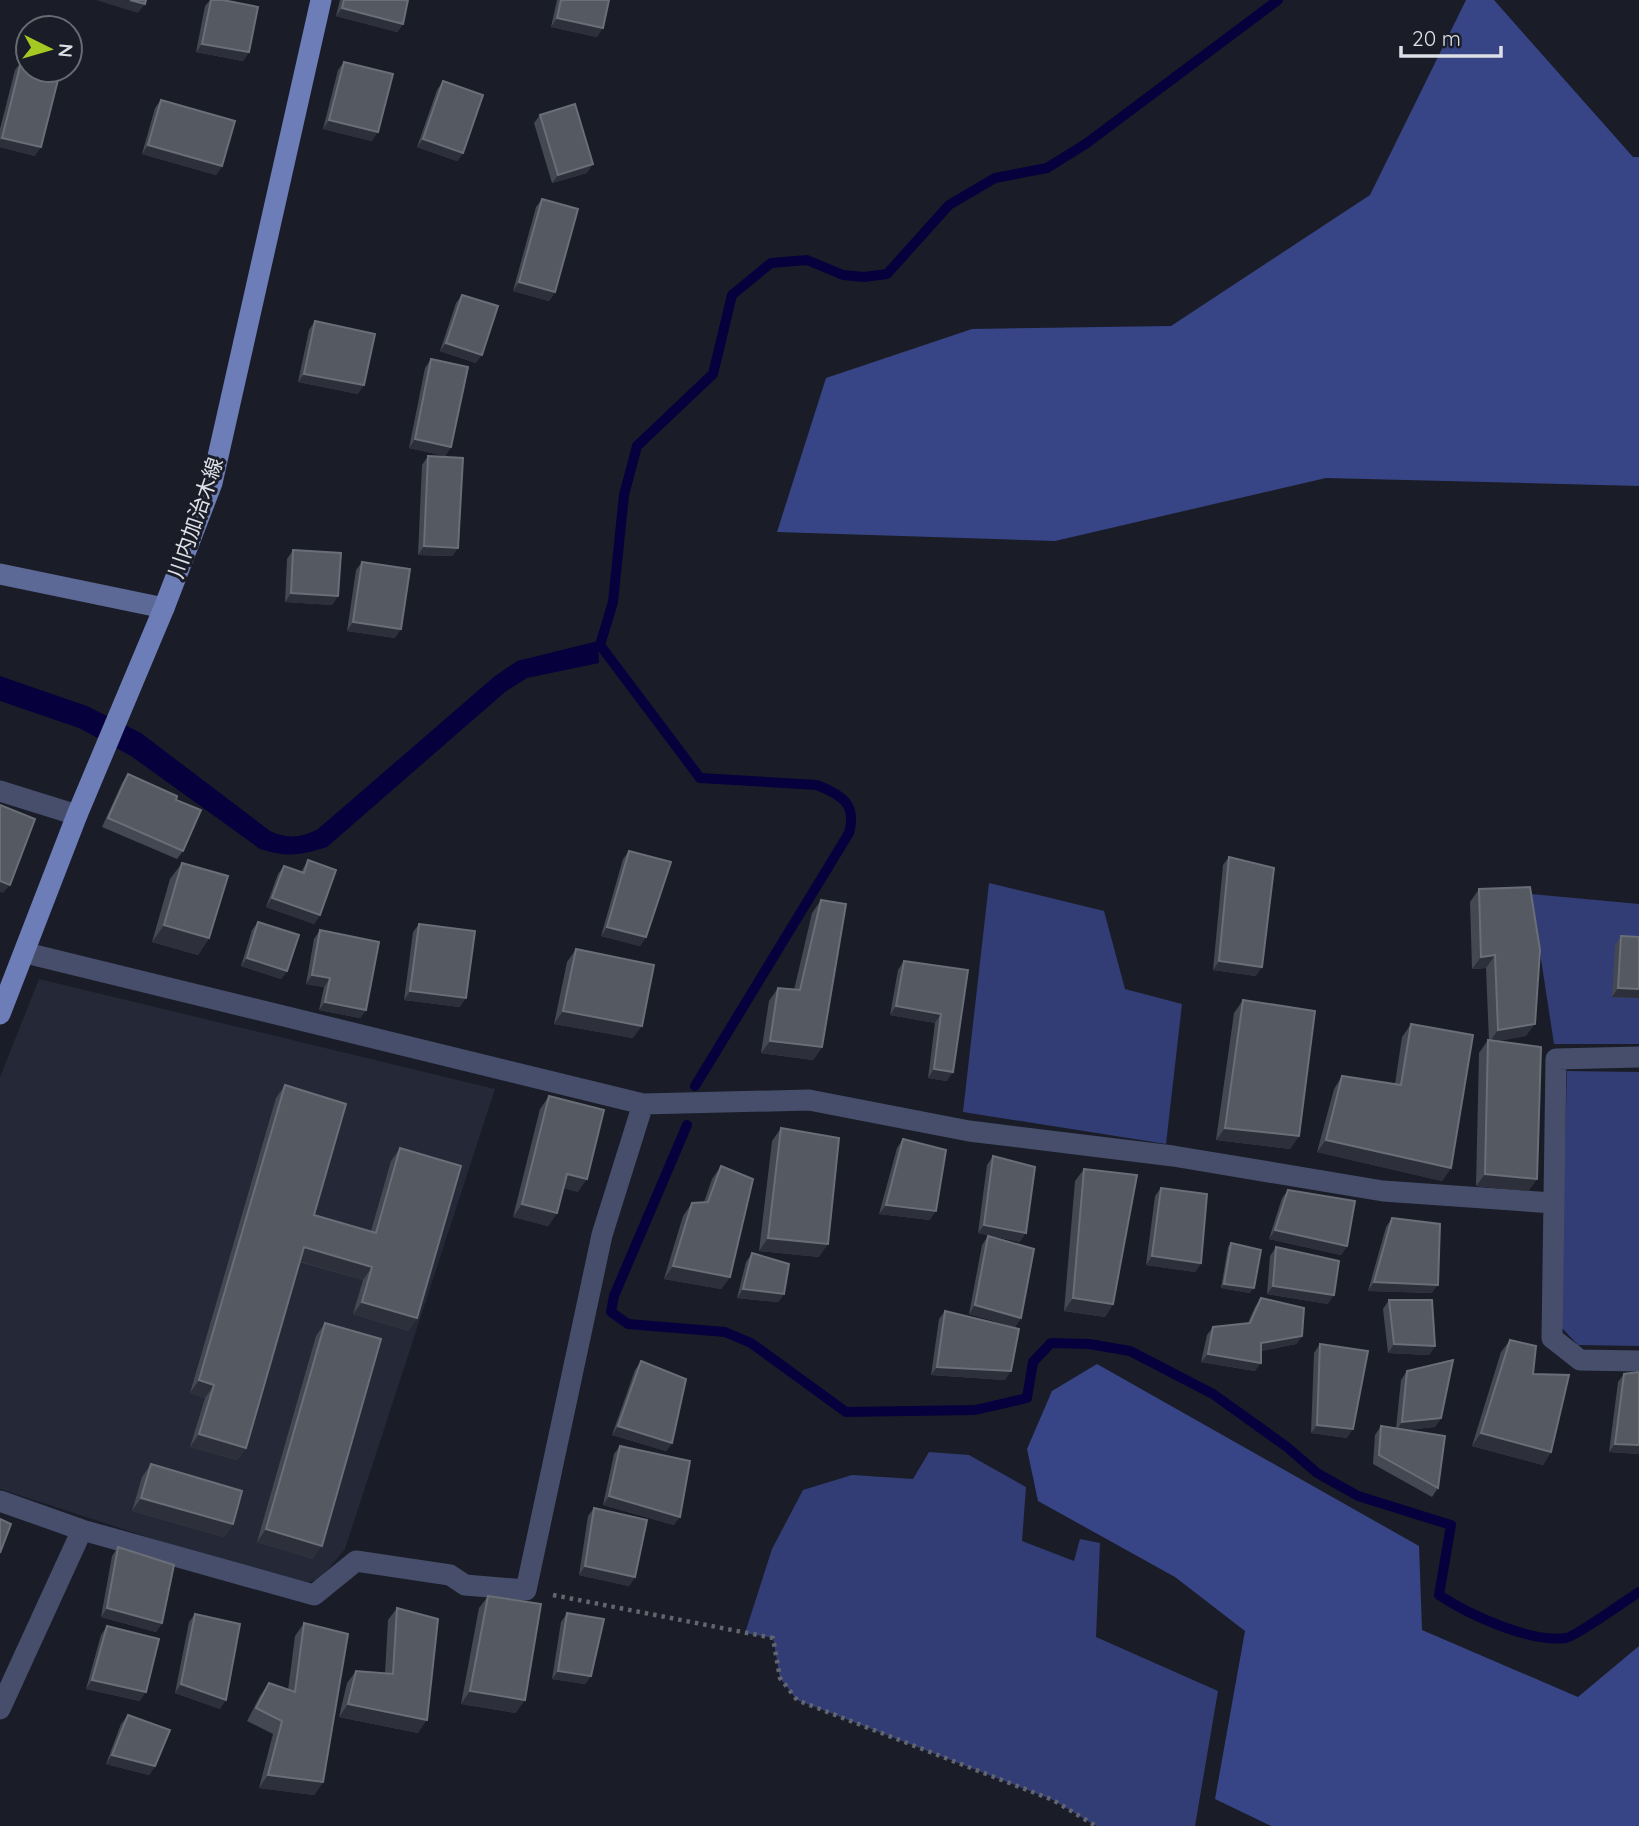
<svg xmlns="http://www.w3.org/2000/svg" width="1639" height="1826" viewBox="0 0 1639 1826" font-family="Quicksand,'Noto Sans JP',sans-serif">
<style>
.built{fill:#242837}
.green{fill:#313d74}
.forest{fill:#374586}
.water{fill:#06003d}
.lines{fill:none;stroke-linecap:round;stroke-linejoin:round}
.stream{stroke:#06003d;stroke-width:10}
.path{stroke:#63666e;stroke-width:4.5;stroke-dasharray:3.5 5;stroke-linecap:butt}
.minor{stroke:#464e6b;stroke-width:21}
.secondary{stroke:#5c6996;stroke-width:21}
.primary{stroke:#6d7db8;stroke-width:21}
.wall{fill:#444852}
.shaded-wall{fill:#2d303a}
.building{fill:#555962;stroke:#6a6e77;stroke-width:2}
.labels{text-anchor:middle;stroke-width:6;stroke-linejoin:round;paint-order:stroke}
.street-label{font-size:21px;fill:#dde0e6;stroke:#1a1d27}
</style>
<rect width="100%" height="100%" fill="#1a1d27"/>
<path class="built" d="M39 979 495 1089 345 1549 321 1578 298 1586 0 1489V1077Z"/>
<path class="green" d="M989 883 1104 911 1125 989 1182 1004 1166 1144 963 1112Z
M1531 894 1639 904V1044H1554Z
M1567 1071 1639 1072V1346L1578 1345 1560 1326Z
M929 1452 969 1455 1026 1487 1022 1541 1074 1561 1080 1539 1100 1543 1096 1637 1218 1691 1195 1826H1096L1053 1800 797 1700 780 1678 773 1638 745 1633 772 1549 803 1490 852 1475 913 1479Z"/>
<path class="forest" d="M1466 0H1494L1633 157H1639V486L1326 478 1055 541 777 532 826 378 972 329 1171 326 1370 195Z
M1097 1364 1419 1546 1422 1630 1578 1697 1639 1646V1826H1271L1215 1799 1245 1631 1175 1577 1038 1501 1027 1449 1052 1391Z"/>
<path class="water" d="M598 641 599 663 527 678 505 692 327 847C300 855 289 858 260 849L131 756 79 728 0 701V676L87 706 141 733 270 831C287 839 301 838 318 829L495 676 517 661Z"/>
<g class="lines">
<path class="stream" d="M695 1086 849 833C857 804 842 795 817 785L700 778 600 645 613 602 624 495 637 446 713 374 732 295 771 263 807 260 843 275 864 277 887 274 949 205 995 178 1047 168 1087 143 1278 0
M687 1125 614 1296 611 1312 628 1324 725 1332 751 1343 846 1412 975 1410 1027 1398 1033 1362 1051 1343 1089 1344 1130 1351 1213 1394 1287 1447 1317 1473 1358 1496 1451 1525 1439 1595C1468 1614 1529 1643 1566 1638 1575 1637 1627 1600 1639 1592"/>
<path class="path" d="M553 1595 773 1638 780 1678 797 1700 1053 1800 1096 1826"/>
<path class="minor" d="M0 791 77 815
M26 953 643 1104 809 1100 969 1131 1173 1156 1383 1191 1553 1203
M1639 1057 1556 1059 1552 1338 1580 1360 1639 1361
M0 1501 82 1530 314 1595 356 1561 450 1575 465 1585 526 1590 602 1235 643 1104
M0 1709 82 1530"/>
<path class="secondary" d="M0 574 164 608"/>
<path class="primary" d="M0 1014 77 815 164 608 212 483 321 0"/>
</g>
<path class="wall" d="M210 0H223L249 52 243 61 196 52 205 6Z
M340 0H408L403 24 397 32 336 16Z
M557 0H609L597 37 551 27Z
M21 62 35 156 0 147V129L15 70Z
M344 62 372 141 323 129 338 70Z
M443 81 463 153 457 161 417 147 437 90Z
M161 100 222 166 216 175 142 154 155 108Z
M540 115 587 173 552 183 534 123Z
M542 199 555 292 549 301 513 291 536 207Z
M462 295 476 363 440 351 456 303Z
M315 321 358 394 298 382 309 330Z
M431 359 451 447 445 456 409 448 425 368Z
M428 456 458 548 452 556 418 555 422 465Z
M293 550 338 596 332 605 285 602 287 559Z
M362 562 395 638 347 631 356 570Z
M128 774 176 800 183 851 177 859 102 827 122 783Z
M629 851 646 937 640 946 601 936 623 859Z
M1229 857 1256 976 1213 970 1223 865Z
M308 860 320 915 314 924 266 907 278 874 284 866 301 872Z
M182 863 209 938 198 955 152 942 170 879Z
M1479 889 1526 1036 1497 1041 1537 1179 1528 1191 1476 1186 1479 1053 1488 1040 1489 1041 1486 968 1472 969 1470 902Z
M821 900 822 1047 813 1060 761 1053 769 1001 778 988 794 990 812 913Z
M258 922 287 971 281 979 241 966 252 930Z
M419 924 460 1007 404 1000 413 932Z
M320 930 366 1010 360 1018 319 1010 324 987 306 984 314 939Z
M1621 936 1639 937V998L1612 997 1615 945Z
M576 949 633 1038 554 1024 567 962Z
M904 961 968 970 947 1081 928 1078 935 1023 890 1015 898 970Z
M1243 1000 1299 1136 1290 1149 1216 1140 1234 1013Z
M1411 1024 1451 1168 1442 1181 1317 1152 1334 1089 1342 1076 1395 1084 1402 1037Z
M285 1085 314 1215 371 1231 391 1161 400 1148 417 1318 408 1331 353 1314 363 1280 300 1262 246 1448 237 1460 190 1447 205 1398 190 1393 276 1098Z
M549 1096 578 1192 564 1188 557 1213 548 1226 513 1217 540 1109Z
M781 1128 819 1257 759 1251 772 1141Z
M903 1139 930 1220 879 1214 897 1148Z
M993 1156 1020 1242 978 1233 987 1165Z
M721 1166 730 1277 721 1289 664 1279 683 1216 692 1203 704 1202 712 1179Z
M1084 1169 1113 1304 1105 1317 1064 1311 1075 1181Z
M1161 1188 1201 1263 1195 1272 1146 1265 1155 1196Z
M1288 1190 1347 1246 1341 1255 1269 1239 1282 1198Z
M1392 1218 1432 1293 1368 1291 1386 1227Z
M988 1236 1021 1318 1015 1327 969 1314 982 1245Z
M1231 1243 1250 1293 1221 1288 1228 1247Z
M1276 1247 1328 1304 1267 1294 1270 1256Z
M752 1253 784 1294 778 1302 737 1298 746 1262Z
M1261 1298 1302 1336 1296 1344 1261 1351 1255 1371 1201 1362 1207 1335 1213 1327 1248 1323 1255 1307Z
M1389 1300 1435 1346 1429 1355 1388 1353 1383 1309Z
M945 1311 1005 1380 931 1375 939 1319Z
M325 1323 313 1559 257 1542 316 1336Z
M1510 1340 1533 1374 1551 1452 1543 1465 1472 1446 1501 1352Z
M1320 1344 1347 1438 1311 1433 1314 1353Z
M641 1361 672 1443 666 1451 612 1435 635 1370Z
M1407 1371 1441 1418 1435 1427 1406 1430 1438 1488 1432 1497 1373 1464 1375 1435 1381 1426 1396 1428 1401 1380Z
M1624 1374 1639 1454 1609 1452 1618 1382Z
M620 1446 674 1525 603 1505 614 1454Z
M151 1464 233 1524 224 1537 132 1511 142 1477Z
M594 1508 635 1577 629 1586 579 1575 588 1516Z
M118 1547 162 1623 156 1632 101 1617 112 1556Z
M488 1596 516 1713 461 1704 479 1608Z
M397 1608 418 1733 339 1717 347 1683 356 1671 385 1673 388 1620Z
M567 1613 591 1676 585 1684 552 1679 561 1622Z
M195 1614 220 1709 175 1693 189 1622Z
M304 1623 323 1782 314 1795 259 1788 273 1734 247 1721 260 1696 269 1683 288 1690 295 1636Z
M107 1626 140 1701 86 1689 101 1635Z
M128 1715 155 1766 149 1775 106 1764 121 1724Z"/>
<path class="shaded-wall" d="M96 0H130L145 4 138 13Z
M342 8 403 24 397 32 336 16Z
M557 18 603 28 597 37 551 27Z
M202 44 249 52 243 61 196 52Z
M329 120 378 132 372 141 323 129Z
M2 138 41 147 35 156 0 147V140Z
M423 139 463 153 457 161 417 147Z
M148 145 222 166 216 175 142 154Z
M593 164 587 173 552 183 558 175Z
M519 282 555 292 549 301 513 291Z
M446 343 482 355 476 363 440 351Z
M304 374 364 385 358 394 298 382Z
M415 439 451 447 445 456 409 448Z
M424 546 458 548 452 556 418 555Z
M291 593 338 596 332 605 285 602Z
M353 622 401 629 395 638 347 631Z
M0 881 10 885 3 893 0 892Z
M272 898 320 915 314 924 266 907Z
M164 925 209 938 198 955 152 942Z
M607 927 646 937 640 946 601 936Z
M1495 955 1486 968 1472 969 1481 957Z
M247 958 287 971 281 979 241 966Z
M1219 961 1262 967 1256 976 1213 970Z
M312 975 330 978 324 987 306 984Z
M1618 988 1639 989V998L1612 997Z
M410 991 466 998 460 1007 404 1000Z
M325 1002 366 1010 360 1018 319 1010Z
M896 1006 941 1014 935 1023 890 1015Z
M563 1011 642 1026 633 1038 554 1024Z
M1535 1024 1526 1036 1489 1043 1498 1030Z
M770 1041 822 1047 813 1060 761 1053Z
M934 1069 953 1072 947 1081 928 1078Z
M1225 1128 1299 1136 1290 1149 1216 1140Z
M1326 1140 1451 1168 1442 1181 1317 1152Z
M567 1174 587 1179 578 1192 558 1187Z
M1485 1174 1537 1179 1528 1191 1476 1186Z
M522 1204 557 1213 548 1226 513 1217Z
M886 1205 936 1211 930 1220 879 1214Z
M984 1225 1026 1233 1020 1242 978 1233Z
M1275 1230 1347 1246 1341 1255 1269 1239Z
M768 1238 828 1244 819 1257 759 1251Z
M304 1247 372 1267 363 1280 295 1260Z
M1152 1256 1201 1263 1195 1272 1146 1265Z
M673 1266 730 1277 721 1289 664 1279Z
M1374 1282 1438 1285 1432 1293 1368 1291Z
M1224 1284 1254 1288 1250 1293 1221 1288Z
M1273 1286 1334 1295 1328 1304 1267 1294Z
M743 1289 784 1294 778 1302 737 1298Z
M1073 1298 1113 1304 1105 1317 1064 1311Z
M362 1302 417 1318 408 1331 353 1314Z
M975 1305 1021 1318 1015 1327 969 1314Z
M1302 1336 1296 1344 1255 1352 1261 1343Z
M1394 1344 1435 1346 1429 1355 1388 1353Z
M1208 1354 1261 1363 1255 1371 1201 1362Z
M937 1367 1011 1371 1005 1380 931 1375Z
M199 1380 214 1385 205 1398 190 1393Z
M1441 1418 1435 1427 1396 1431 1402 1422Z
M1317 1425 1353 1429 1347 1438 1311 1433Z
M618 1426 672 1443 666 1451 612 1435Z
M1481 1433 1551 1452 1543 1465 1472 1446Z
M199 1434 246 1448 237 1460 190 1447Z
M1615 1444 1639 1445V1454L1609 1452Z
M609 1496 680 1517 674 1525 603 1505Z
M141 1498 233 1524 224 1537 132 1511Z
M266 1529 322 1546 313 1559 257 1542Z
M585 1566 635 1577 629 1586 579 1575Z
M107 1608 162 1623 156 1632 101 1617Z
M558 1671 591 1676 585 1684 552 1679Z
M92 1680 146 1692 140 1701 86 1689Z
M181 1684 226 1700 220 1709 175 1693Z
M470 1691 525 1700 516 1713 461 1704Z
M348 1704 427 1720 418 1733 339 1717Z
M112 1755 155 1766 149 1775 106 1764Z
M268 1775 323 1782 314 1795 259 1788Z"/>
<path class="building" d="M130 0H146L145 4Z
M211 0H223L258 7 249 52 202 44Z
M344 0H408L403 24 342 8Z
M561 0H609L603 28 557 18Z
M21 62 28 63V70H53L60 72 41 147 2 138Z
M344 62 393 74 378 132 329 120Z
M443 81 483 95 463 153 423 139Z
M161 100 235 121 222 166 148 145Z
M575 104 593 164 558 175 540 115Z
M542 199 578 209 555 292 519 282Z
M462 295 498 306 482 355 446 343Z
M315 321 375 334 364 385 304 374Z
M431 359 468 367 451 447 415 439Z
M428 456 463 458 458 548 424 546Z
M293 550 341 553 338 596 291 593Z
M362 562 410 569 401 629 353 622Z
M128 774 177 796 176 800 201 810 183 851 108 818Z
M0 805 35 819 10 885 0 881Z
M629 851 671 862 646 937 607 927Z
M1229 857 1274 868 1262 967 1219 961Z
M308 860 336 870 320 915 272 898 284 866 304 873Z
M182 863 228 876 209 938 164 925Z
M1530 887 1540 950 1535 1024 1498 1030 1495 955 1481 957 1479 889Z
M821 900 846 904 822 1047 770 1041 778 988 800 990Z
M258 922 299 935 287 971 247 958Z
M419 924 475 931 466 998 410 991Z
M320 930 379 942 366 1010 325 1002 330 978 312 975Z
M1621 936 1639 937V989L1618 988Z
M576 949 654 965 642 1026 563 1011Z
M904 961 968 970 953 1072 934 1069 941 1014 896 1006Z
M1243 1000 1315 1011 1299 1136 1225 1128Z
M1411 1024 1473 1035 1451 1168 1326 1140 1342 1076 1401 1085Z
M1488 1040 1541 1047 1537 1179 1485 1174Z
M285 1085 346 1104 314 1215 376 1233 400 1148 461 1166 417 1318 362 1302 372 1267 304 1247 246 1448 199 1434 214 1385 199 1380Z
M549 1096 604 1110 587 1179 567 1174 557 1213 522 1204Z
M781 1128 839 1138 828 1244 768 1238Z
M903 1139 946 1150 936 1211 886 1205Z
M993 1156 1035 1167 1026 1233 984 1225Z
M721 1166 753 1179 730 1277 673 1266 692 1203 708 1202Z
M1084 1169 1137 1175 1113 1304 1073 1298Z
M1161 1188 1207 1194 1201 1263 1152 1256Z
M1288 1190 1355 1201 1347 1246 1275 1230Z
M1392 1218 1440 1224 1438 1285 1374 1282Z
M988 1236 1034 1249 1021 1318 975 1305Z
M1231 1243 1261 1250 1254 1288 1224 1284Z
M1276 1247 1339 1261 1334 1295 1273 1286Z
M752 1253 789 1264 784 1294 743 1289Z
M1261 1298 1304 1308 1302 1336 1261 1343V1363L1208 1354 1213 1327 1250 1323Z
M1389 1300H1432L1435 1346 1394 1344Z
M945 1311 1019 1329 1011 1371 937 1367Z
M325 1323 381 1339 322 1546 266 1529Z
M1510 1340 1536 1346 1533 1374 1569 1375 1551 1452 1481 1433Z
M1320 1344 1368 1351 1353 1429 1317 1425Z
M1453 1360 1441 1418 1402 1422 1407 1371Z
M641 1361 686 1379 672 1443 618 1426Z
M1639 1372V1445L1615 1444 1624 1374Z
M1381 1426 1445 1436 1438 1488 1379 1455Z
M620 1446 690 1461 680 1517 609 1496Z
M151 1464 242 1491 233 1524 141 1498Z
M594 1508 647 1520 635 1577 585 1566Z
M0 1519 11 1524 0 1553Z
M118 1547 174 1565 162 1623 107 1608Z
M488 1596 541 1604 525 1700 470 1691Z
M397 1608 438 1619 427 1720 348 1704 356 1671 393 1674Z
M567 1613 604 1619 591 1676 558 1671Z
M195 1614 240 1624 226 1700 181 1684Z
M304 1623 348 1634 323 1782 268 1775 282 1721 256 1708 269 1683 295 1692Z
M107 1626 159 1639 146 1692 92 1680Z
M128 1715 170 1730 155 1766 112 1755Z"/>
<g class="labels">
<g class="street-label">
<text transform="translate(196 518) rotate(-71)" y="7">川内加治木線</text>
</g>
</g>
<g transform="translate(49 49) rotate(95)"><circle r="33" fill="#1a1d27" stroke="#686b73" stroke-width="2"/>
<path d="M0-5L12 26L0 18L-12 26Z" fill="#a5c822"/>
<text y="-10" font-size="19" font-weight="bold" text-anchor="middle" fill="#dde0e6">N</text>
</g>
<path d="M1401 46v10h100v-10" fill="none" stroke="#dde0e6" stroke-width="3.5"/>
<text x="1412" y="46" font-size="21" fill="#dde0e6" stroke="#1a1d27" stroke-width="5" paint-order="stroke">20 m</text>
</svg>
